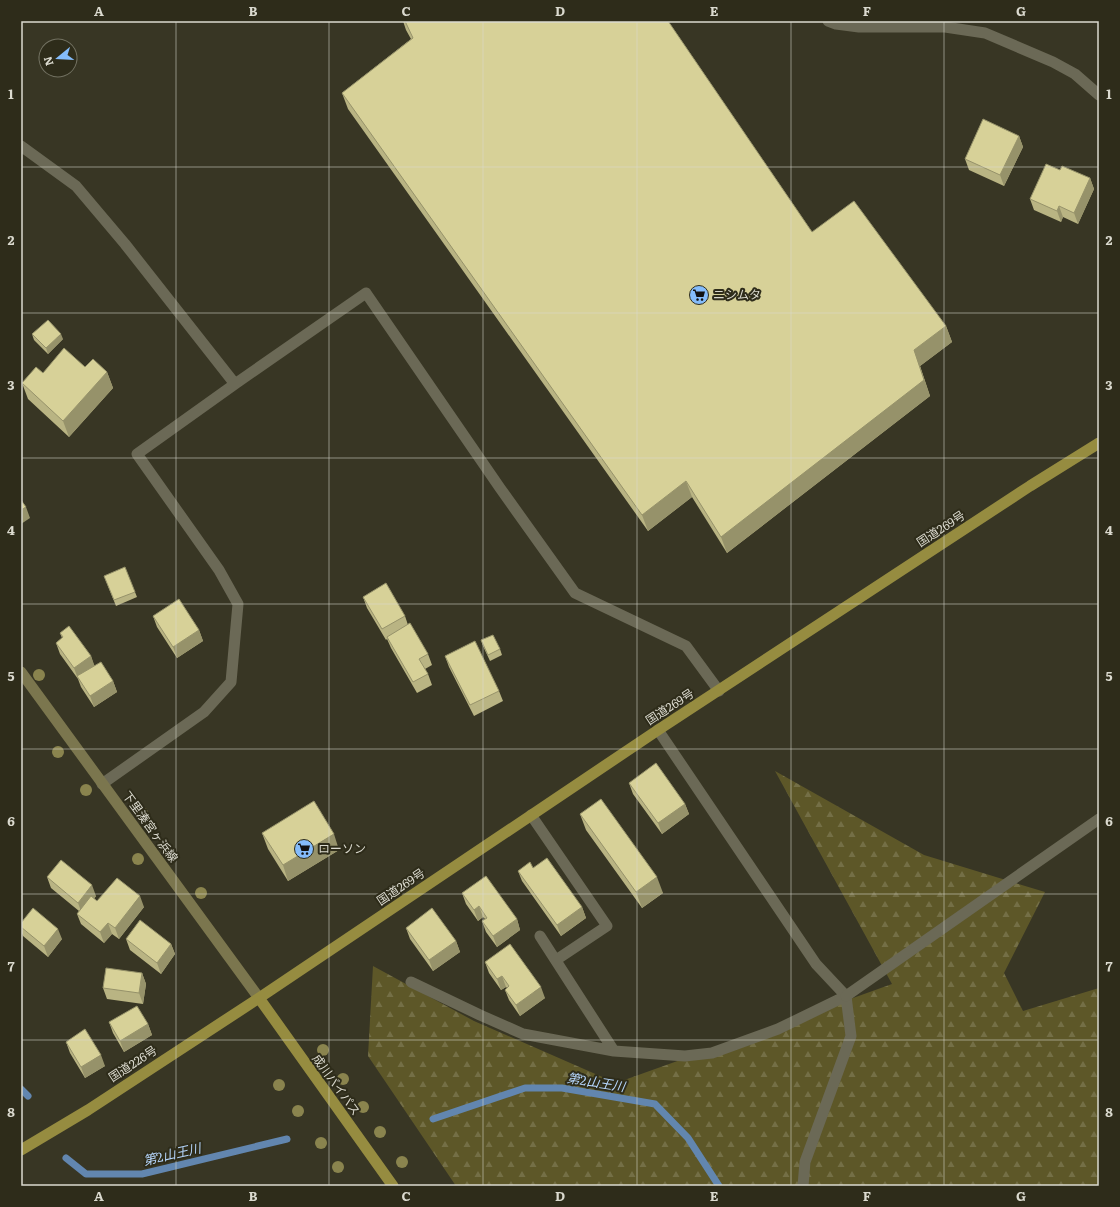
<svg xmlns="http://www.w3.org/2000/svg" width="1120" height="1207" viewBox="0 0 1120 1207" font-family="Literata,'Noto Sans JP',serif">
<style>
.forest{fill:url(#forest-firs)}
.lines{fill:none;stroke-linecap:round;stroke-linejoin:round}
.stream{stroke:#6286af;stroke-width:7}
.service{stroke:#6b6956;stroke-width:11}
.minor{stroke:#6b6956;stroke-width:11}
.tertiary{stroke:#6b6956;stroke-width:11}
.secondary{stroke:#7b764e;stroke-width:11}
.trunk{stroke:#968c40;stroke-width:11}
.tree{fill:#8a844e}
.wall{fill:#b9b483}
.shaded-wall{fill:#96926a}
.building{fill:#d7d198;stroke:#96926a}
.grid{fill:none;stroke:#dbdacf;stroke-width:1;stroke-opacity:0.55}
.labels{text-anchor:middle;stroke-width:4;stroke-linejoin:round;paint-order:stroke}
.poi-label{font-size:12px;fill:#dbdacf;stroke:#2e2c1a;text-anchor:start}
.street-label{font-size:12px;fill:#dbdacf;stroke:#2e2c1a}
.water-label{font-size:13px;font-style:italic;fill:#b5d5fb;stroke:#2e2c1a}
.neatline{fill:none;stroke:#dbdacf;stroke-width:1.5}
.grid-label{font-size:13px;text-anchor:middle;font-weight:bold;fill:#dbdacf}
</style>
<defs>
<pattern id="forest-firs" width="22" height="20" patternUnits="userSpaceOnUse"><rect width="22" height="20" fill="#5d5728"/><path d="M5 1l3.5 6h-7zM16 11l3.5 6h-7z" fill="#746f46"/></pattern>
</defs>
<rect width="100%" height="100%" fill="#383624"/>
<path class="forest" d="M775 771 924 855 1045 892 1004 973 1023 1011 1099 988V1186H456L368 1056 373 966 474 1021 616 1083 892 984Z"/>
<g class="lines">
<path class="stream" d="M21 1089 28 1096
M433 1119 525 1088H562L655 1104 688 1138 719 1186
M66 1158 86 1174H142L287 1139"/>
<path class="service" d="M21 146 76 186 125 244 235 384 137 454 219 570 238 604 231 682 204 712 102 784
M235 384 366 293 500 488 575 593 686 646 719 691"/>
<path class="minor" d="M828 21 836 24 859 27H945L985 33 1053 62 1075 74 1099 95
M658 730 816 964 846 996 851 1036 805 1162 803 1186
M531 815 607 926 556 960
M540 936 614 1051
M411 982 480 1015 523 1034 614 1051 685 1056 712 1053 778 1029 846 996"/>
<path class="tertiary" d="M846 996 1099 819"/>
<path class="secondary" d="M21 672 259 998"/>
<path class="trunk" d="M259 998 393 1186
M21 1150 88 1110 259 998 658 730 1030 486 1099 443"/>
</g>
<g class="tree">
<circle cx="39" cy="675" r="6"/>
<circle cx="58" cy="752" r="6"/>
<circle cx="86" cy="790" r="6"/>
<circle cx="142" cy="813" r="6"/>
<circle cx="138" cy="859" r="6"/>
<circle cx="201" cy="893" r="6"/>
<circle cx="323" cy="1050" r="6"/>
<circle cx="343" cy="1079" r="6"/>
<circle cx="279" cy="1085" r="6"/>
<circle cx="363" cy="1107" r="6"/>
<circle cx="298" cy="1111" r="6"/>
<circle cx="380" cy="1132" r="6"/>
<circle cx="321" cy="1143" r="6"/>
<circle cx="402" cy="1162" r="6"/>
<circle cx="338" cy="1167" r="6"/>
</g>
<path class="wall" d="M403 21H668L812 232 946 326 952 342 920 366 930 396 727 553 692 497 648 531 348 109 342 93 411 39 406 30Z
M1019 136 1023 147 1004 186 969 170 965 159Z
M1060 170 1090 178 1094 189 1078 224 1063 217 1061 222 1034 210 1030 199Z
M32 334 63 339 48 354 34 340Z
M107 372 113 388 69 437 28 399 22 383 43 373Z
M104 576 135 592 137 597 116 606Z
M363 597 405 616 408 625 428 654 432 665 425 669 428 674 432 685 417 693 391 648 387 639 386 640 367 608Z
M153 616 199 630 203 641 177 658 157 627Z
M60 633 91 656 94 666 113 681 117 692 94 707 81 687 78 679 60 654 56 643 62 638Z
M481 640 500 649 502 655 490 661 483 646Z
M445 656 499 691 503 701 474 716 449 667Z
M629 783 685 804 689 814 662 834 633 794Z
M580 814 663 893 642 908 586 830Z
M262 833 339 850 288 881 268 849Z
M518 871 582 907 586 918 561 936 522 881Z
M47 877 96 896 94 899 97 901 144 907 119 939 112 934 104 943 81 924 77 914 79 911 51 888Z
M462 893 517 919 520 930 497 947 486 932 482 921 485 919 483 917 478 921 466 904Z
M21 923 62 939 48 957 23 936 21 931Z
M406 928 456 941 460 952 433 971 410 939Z
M126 939 171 944 175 954 161 974 130 950Z
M485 962 545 998 520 1016 509 1000 505 990 507 988 506 987 501 990 489 973Z
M142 973 146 984 143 1004 107 999 103 988Z
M109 1022 148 1024 152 1035 124 1052 113 1033Z
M66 1042 105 1066 85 1078 70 1053Z"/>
<path class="shaded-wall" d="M1019 136 1023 147 1004 186 1000 175Z
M1090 178 1094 189 1078 224 1074 213Z
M1059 206 1063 217 1061 222 1057 211Z
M946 326 952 342 920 366 930 396 727 553 721 537 914 350Z
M61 334 63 339 48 354 46 348Z
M107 372 113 388 69 437 63 421Z
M686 481 692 497 648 531 642 515Z
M26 507 30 518 21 524V510Z
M199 630 203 641 177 658 173 647Z
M91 656 95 667 77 676 78 679 74 668Z
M113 681 117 692 94 707 90 696Z
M685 804 689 814 662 834 658 823Z
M334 834 339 850 288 881 283 865Z
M657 877 663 893 642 908 636 892Z
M92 885 96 896 82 914 78 903Z
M140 896 144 907 119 939 115 928Z
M479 906 483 917 478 921 474 910Z
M582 907 586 918 561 936 557 925Z
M517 919 520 930 497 947 493 936Z
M108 923 112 934 104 943 100 932Z
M58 929 62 939 48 957 44 946Z
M456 941 460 952 433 971 429 960Z
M171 944 175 954 161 974 157 963Z
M142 973 146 984 143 1004 139 993Z
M502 976 506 987 501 990 497 979Z
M541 987 545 998 520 1016 516 1005Z
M148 1024 152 1035 124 1052 120 1041Z
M101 1055 105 1066 85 1078 81 1067Z"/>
<path class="building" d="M405 21H668L812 232 854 201 946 326 914 350 924 380 721 537 686 481 642 515 342 93 413 38Z
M983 119 1019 136 1000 175 965 159Z
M1046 164 1060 170 1062 166 1090 178 1074 213 1059 206 1057 211 1030 199Z
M48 320 61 334 46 348 32 334Z
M64 348 85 367 93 359 107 372 63 421 22 383 36 367 43 373Z
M21 500 26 507 21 510Z
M125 567 135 592 114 600 104 576Z
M386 583 405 616 382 629 363 597Z
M179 599 199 630 173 647 153 616Z
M410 623 428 654 419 659 428 674 413 682 387 637Z
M69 626 91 656 74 668 56 643 63 637 60 633Z
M493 635 500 649 488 655 481 640Z
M475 641 499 691 470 705 445 656Z
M101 662 113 681 90 696 77 676Z
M656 763 685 804 658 823 629 783Z
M601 799 657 877 636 892 580 814Z
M314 801 334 834 283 865 262 833Z
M547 858 582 907 557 925 518 871 530 862 533 868Z
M61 860 92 885 78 903 47 877Z
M486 876 517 919 493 936 482 921 487 918 479 906 474 910 462 893Z
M117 878 140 896 115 928 108 923 100 932 77 914 91 896 97 901Z
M33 908 58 929 44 946 21 927V923Z
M432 908 456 941 429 960 406 928Z
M140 920 171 944 157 963 126 939Z
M510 944 541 987 516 1005 505 990 509 986 502 976 497 979 485 962Z
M106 968 142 973 139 993 103 988Z
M137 1006 148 1024 120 1041 109 1022Z
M85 1029 101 1055 81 1067 66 1042Z"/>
<path class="grid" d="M176 21V1186M329 21V1186M483 21V1186M637 21V1186M791 21V1186M944 21V1186M21 167H1099M21 313H1099M21 458H1099M21 604H1099M21 749H1099M21 894H1099M21 1040H1099"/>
<defs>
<g id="supermarket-disc" transform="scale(1)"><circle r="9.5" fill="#84bcfb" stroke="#2e2c1a"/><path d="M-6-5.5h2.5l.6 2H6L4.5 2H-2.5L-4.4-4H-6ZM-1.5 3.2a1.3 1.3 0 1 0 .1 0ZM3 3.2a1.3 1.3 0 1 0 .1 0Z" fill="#111"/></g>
</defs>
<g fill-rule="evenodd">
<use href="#supermarket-disc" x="699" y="295"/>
<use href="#supermarket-disc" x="304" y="849"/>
</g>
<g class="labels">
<g class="poi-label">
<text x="713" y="299">ニシムタ</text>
<text x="318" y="853">ローソン</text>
</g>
<g class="street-label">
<text transform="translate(941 529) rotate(-33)" y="4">国道269号</text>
<text transform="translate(670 707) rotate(-33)" y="4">国道269号</text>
<text transform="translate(150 827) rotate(54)" y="4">下里湊宮ヶ浜線</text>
<text transform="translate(401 887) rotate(-34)" y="4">国道269号</text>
<text transform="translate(133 1064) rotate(-33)" y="4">国道226号</text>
<text transform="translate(336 1085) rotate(54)" y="4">成川バイパス</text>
</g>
<g class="water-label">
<text transform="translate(596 1082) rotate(9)" y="5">第2山王川</text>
<text transform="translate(172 1154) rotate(-13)" y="5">第2山王川</text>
</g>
</g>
<rect width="1120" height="1207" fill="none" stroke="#2e2c1a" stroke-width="44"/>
<g transform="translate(58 58) rotate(252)"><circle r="19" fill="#2e2c1a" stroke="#737262"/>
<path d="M0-3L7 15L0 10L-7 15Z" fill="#84bcfb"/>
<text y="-6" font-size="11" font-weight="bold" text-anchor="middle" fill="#dbdacf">N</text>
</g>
<rect x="22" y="22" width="1076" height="1163" class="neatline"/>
<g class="grid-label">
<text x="99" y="16">A</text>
<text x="253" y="16">B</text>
<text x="406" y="16">C</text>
<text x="560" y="16">D</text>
<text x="714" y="16">E</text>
<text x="867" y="16">F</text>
<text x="1021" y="16">G</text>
<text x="11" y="99">1</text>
<text x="1109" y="99">1</text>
<text x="11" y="245">2</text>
<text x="1109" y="245">2</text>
<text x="11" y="390">3</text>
<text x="1109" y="390">3</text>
<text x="11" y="535">4</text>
<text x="1109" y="535">4</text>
<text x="11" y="681">5</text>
<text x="1109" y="681">5</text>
<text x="11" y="826">6</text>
<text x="1109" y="826">6</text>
<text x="11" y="971">7</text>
<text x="1109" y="971">7</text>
<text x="11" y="1117">8</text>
<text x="1109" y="1117">8</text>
<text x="99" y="1201">A</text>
<text x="253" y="1201">B</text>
<text x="406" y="1201">C</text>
<text x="560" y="1201">D</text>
<text x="714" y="1201">E</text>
<text x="867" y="1201">F</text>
<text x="1021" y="1201">G</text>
</g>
</svg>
